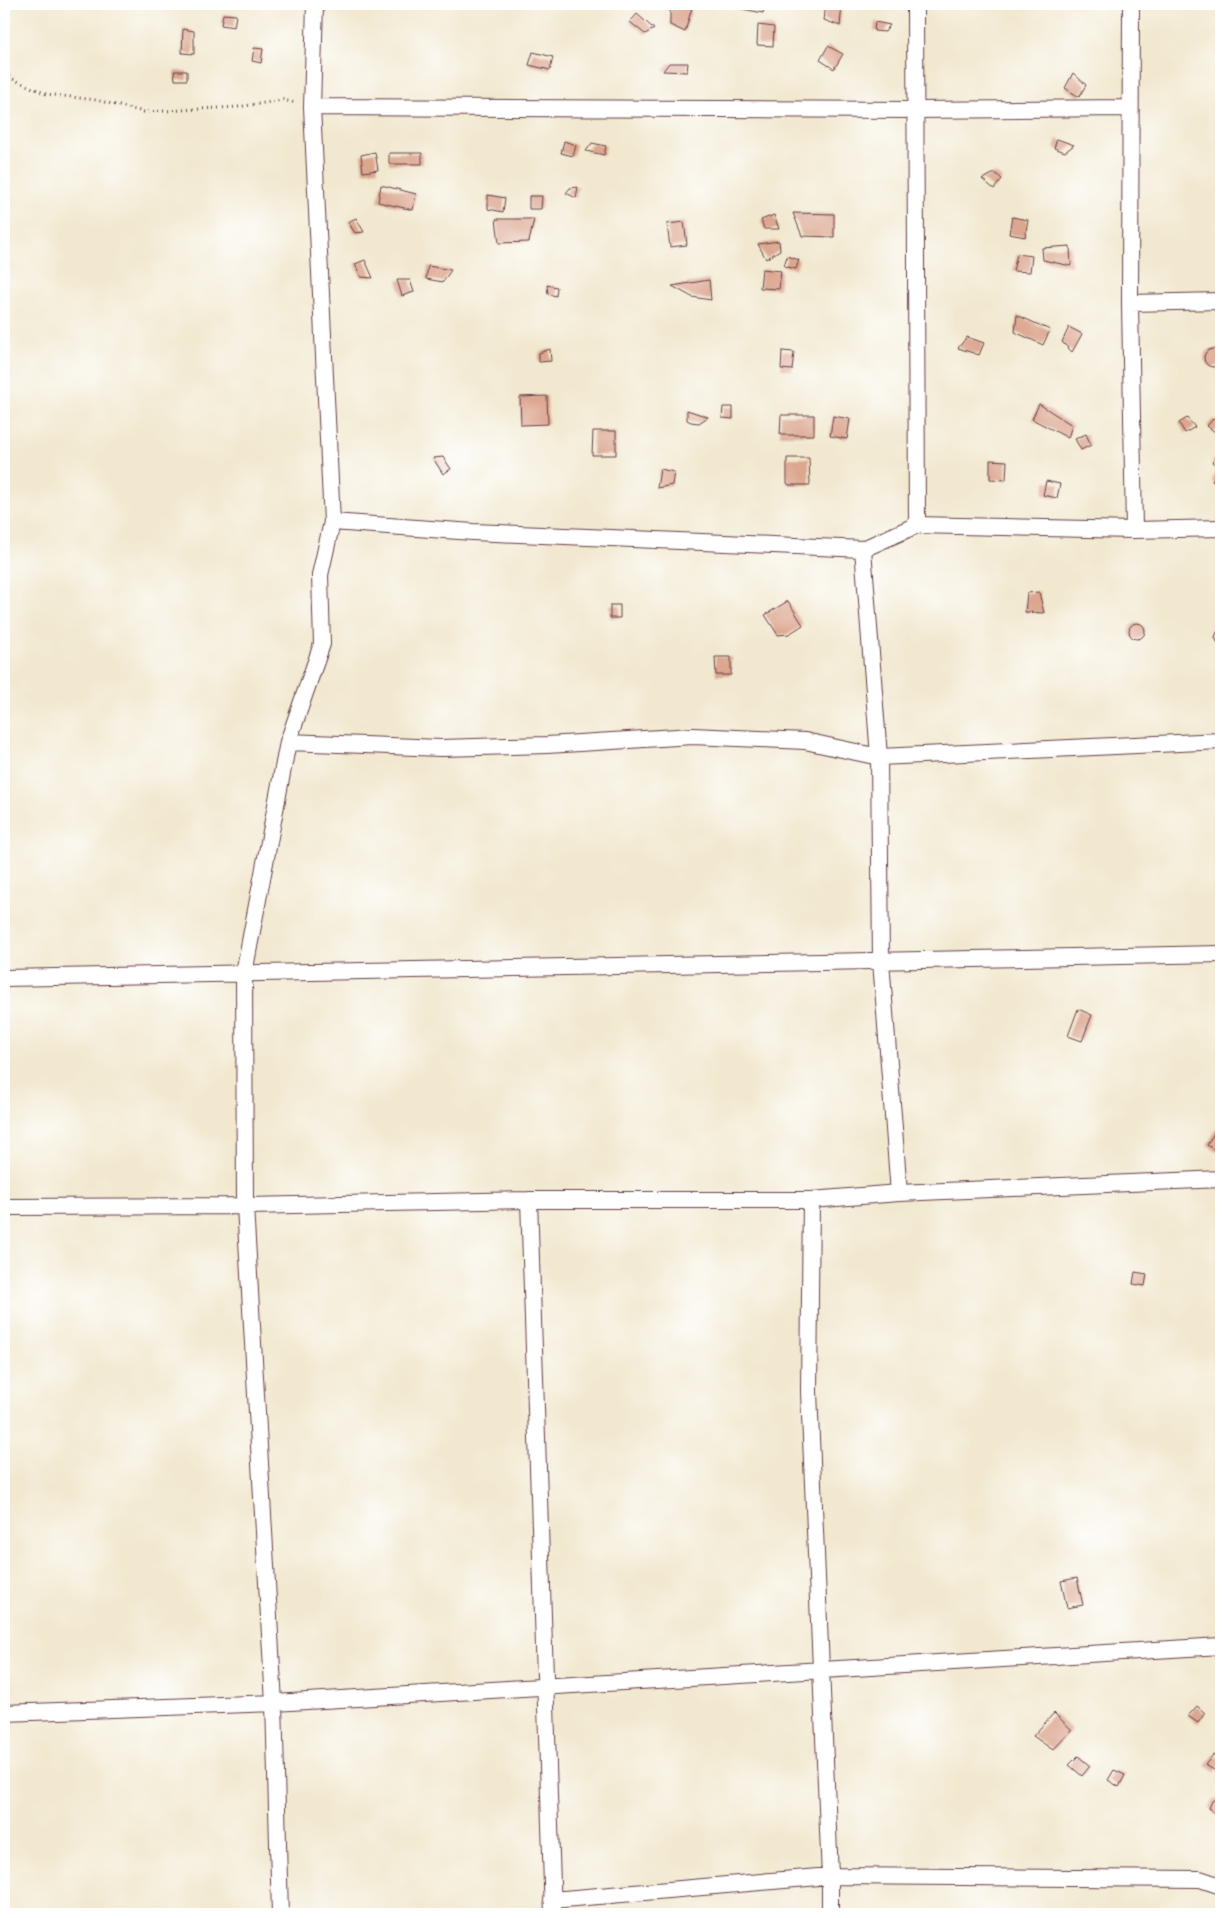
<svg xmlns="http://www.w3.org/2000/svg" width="1225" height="1918" viewBox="0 0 1225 1918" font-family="'Sorts Mill Goudy',serif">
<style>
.building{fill:#dca68f}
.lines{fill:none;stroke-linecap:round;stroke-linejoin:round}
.street-casing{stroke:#633d44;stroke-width:18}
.path{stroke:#633d44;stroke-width:3;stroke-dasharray:1 4;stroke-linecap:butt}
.street{stroke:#fff;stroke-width:16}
</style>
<rect width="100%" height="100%" fill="#fff"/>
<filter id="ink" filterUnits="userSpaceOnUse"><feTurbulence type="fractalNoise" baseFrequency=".02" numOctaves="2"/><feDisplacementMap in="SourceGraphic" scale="10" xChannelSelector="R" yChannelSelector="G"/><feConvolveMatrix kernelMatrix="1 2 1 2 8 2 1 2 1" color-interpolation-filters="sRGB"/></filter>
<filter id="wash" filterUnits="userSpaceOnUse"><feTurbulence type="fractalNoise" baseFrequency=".0096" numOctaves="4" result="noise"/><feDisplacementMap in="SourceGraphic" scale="20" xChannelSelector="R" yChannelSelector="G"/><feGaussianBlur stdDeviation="1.12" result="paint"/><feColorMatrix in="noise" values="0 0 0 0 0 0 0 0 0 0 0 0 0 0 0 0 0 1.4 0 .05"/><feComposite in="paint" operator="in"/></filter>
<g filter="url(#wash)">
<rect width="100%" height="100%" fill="#f1e8cf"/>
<g id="blocks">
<path class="building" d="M670 4H693L685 32 670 25Z
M728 4H765L763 13 727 6Z
M826 4H842L840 26 824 20Z
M223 14 236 15 234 27 221 25Z
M637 14 654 29 645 34 630 22Z
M875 22 890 25 885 32 874 31Z
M758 25 774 27 773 46 757 45Z
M183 29 194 31V54L182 53Z
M828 46 843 54 834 69 820 60Z
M254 48 263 49 261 63 252 61Z
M533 52 553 57 550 70 529 65Z
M669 63H688L687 72 663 71Z
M174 71H187V80H175Z
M1073 73 1086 85 1079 97 1065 88Z
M1057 139 1074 145 1065 152 1054 148Z
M564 141 576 145 573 156 561 153Z
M592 143 606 146 604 155 586 151Z
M375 152 378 170 363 172 361 155Z
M389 153H422V164H389Z
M995 173 1002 179 994 189 982 179Z
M381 185 416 194 413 210 378 202Z
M578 187 576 198 566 193 570 188Z
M488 195 505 198 503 212 488 209Z
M529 196H542L541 209H529Z
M793 213 834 214V237L802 236Z
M774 215 779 229H764L761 220Z
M1012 217 1028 220 1025 237 1009 234Z
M356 218 364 232 355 233 348 222Z
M496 219H534L529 242 499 243Z
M684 222 687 245 670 247 667 224Z
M779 241 780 250 766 259 758 244Z
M1070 246 1071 266 1043 260 1042 248Z
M1017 254 1032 256 1030 272 1013 271Z
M787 256 799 260 796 269 784 266Z
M365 260 373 278 361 277 355 264Z
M428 266 451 270 443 282 426 279Z
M762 269 781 271 779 289 760 288Z
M397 280H410L414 292 402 296Z
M709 280 711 300 692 297 672 286Z
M547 285 557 287 556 296 548 294Z
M1017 315 1050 330 1043 345 1015 332Z
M1069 327 1082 334 1072 352 1062 342Z
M967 337 984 343 979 355 958 348Z
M550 349 551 361 539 362V353Z
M1204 358a9 9 0 1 1 18 0a9 9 0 1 1-18 0Z
M782 351 794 352 792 370 781 369Z
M547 396 548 424 521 425 520 397Z
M1039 404 1072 425 1068 438 1032 419Z
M723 407H733V419L722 418Z
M687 410 708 417 699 423 691 422 687 420Z
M781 415H814V435H780Z
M833 416 850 419 847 439 830 436Z
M1187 418 1195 427 1185 433 1179 423Z
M1213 419 1221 425 1215 432 1207 426Z
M593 431H616V455H592Z
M1086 434 1091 445 1081 450 1075 439Z
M1219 453 1221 455V469L1212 462Z
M443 457 451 469 443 474 433 458Z
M787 458H809L810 485H789L787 483Z
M990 460 1007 461 1006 480 990 479Z
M660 469 674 472 672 485 657 488Z
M1216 472 1221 476 1220 488 1212 481Z
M1046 481 1060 484 1057 498 1043 495Z
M1039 592 1044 613 1025 612 1027 593Z
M788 601 803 625 789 634 778 635 765 615Z
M610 605H620V618H610Z
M1129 631a8 8 0 1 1 16 0a8 8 0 1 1-16 0Z
M1221 629V645L1217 642 1215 637 1217 632Z
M715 657H731V675H716Z
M1078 1009 1092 1015 1082 1041 1068 1036Z
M1218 1126 1221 1128V1153L1207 1145Z
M1135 1272 1147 1274 1145 1286 1133 1284Z
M1077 1578 1083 1605 1067 1608 1061 1581Z
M1197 1706 1205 1713 1198 1723 1188 1716Z
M1054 1713 1072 1730 1053 1750 1033 1736Z
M1213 1755 1221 1760V1764L1216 1771 1205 1765Z
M1078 1756 1090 1766 1082 1776 1069 1765Z
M1114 1770 1125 1775 1119 1787 1108 1780Z
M1216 1799 1221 1801V1813L1219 1815 1214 1814 1209 1808 1212 1801Z"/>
</g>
</g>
<g filter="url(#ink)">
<use href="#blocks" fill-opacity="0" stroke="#633d44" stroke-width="1"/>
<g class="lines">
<g class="street-casing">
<path id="street" d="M315 4 312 107 332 522 320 575 322 644 288 742 244 973 245 1206 529 1200H811L899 1193 1221 1179
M915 4 917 525
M312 107 916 110 1130 108
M1130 303 1131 4
M332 522 473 532 863 549 917 525 1134 530 1221 528
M1134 530 1130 303 1221 301
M863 549 879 757 881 961 899 1193
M288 742 441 748 547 745 693 736 805 741 879 757 1221 741
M4 978 1221 954
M529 1200 553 1914
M811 1200 809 1392 830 1876V1914
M4 1207 245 1206 274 1703 280 1914
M4 1713 274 1703 1221 1646
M552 1900 830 1876 1200 1879 1221 1886"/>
</g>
<path class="path" d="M4 75 46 94 96 100 144 112 238 107 283 100 296 103"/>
<use href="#street" class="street"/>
</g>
</g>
<rect width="1225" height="1918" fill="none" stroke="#fff" stroke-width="20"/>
</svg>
